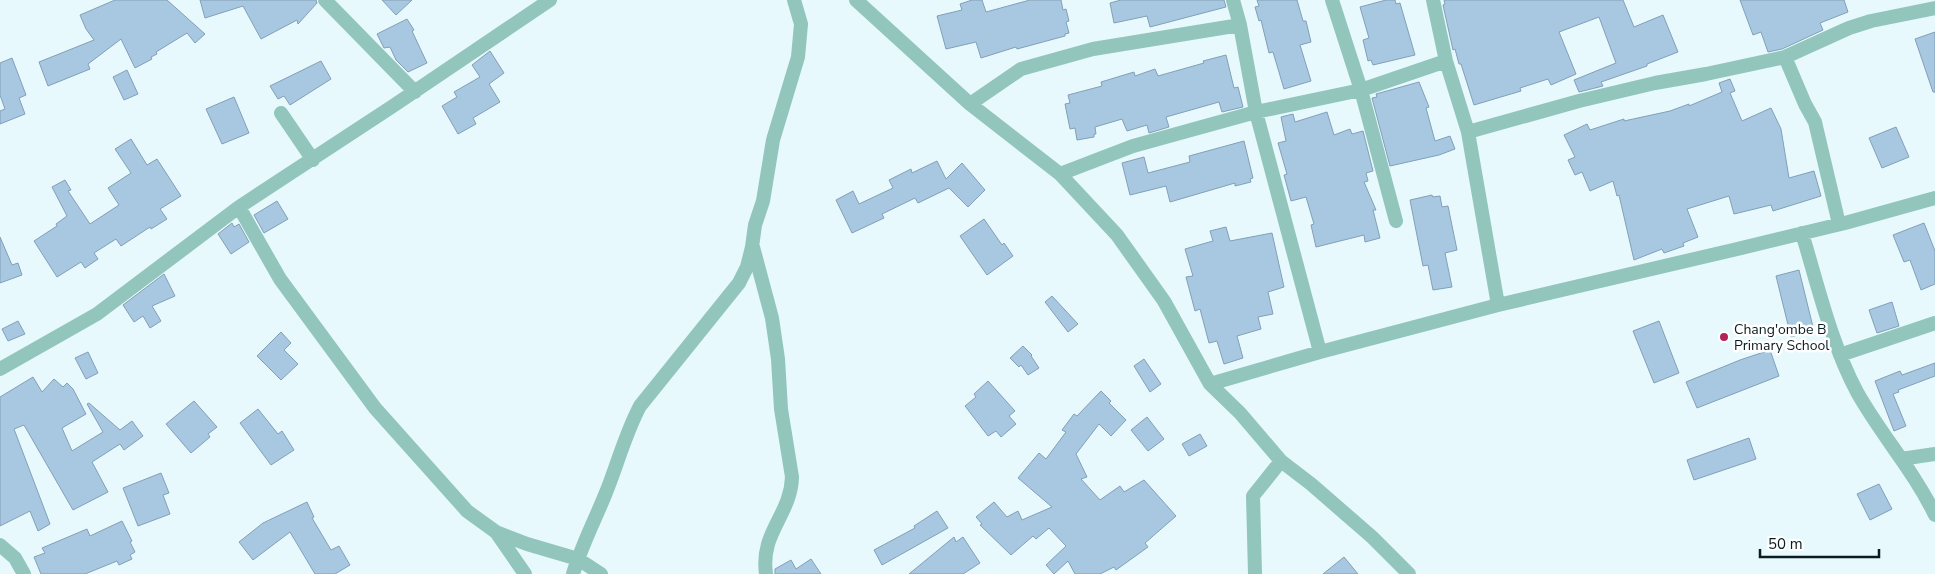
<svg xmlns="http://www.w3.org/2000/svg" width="1935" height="574" viewBox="0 0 1935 574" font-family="'Nunito Sans',sans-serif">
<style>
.building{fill:#a8c8e1;stroke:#81a0b8}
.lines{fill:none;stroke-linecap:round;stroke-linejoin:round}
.minor{stroke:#92c5bb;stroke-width:14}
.poi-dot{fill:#b22459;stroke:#fff;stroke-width:2}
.labels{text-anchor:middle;stroke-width:5;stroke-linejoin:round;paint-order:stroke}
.poi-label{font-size:14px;fill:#0a1c20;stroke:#fff;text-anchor:start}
</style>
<rect width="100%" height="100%" fill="#e7f9fd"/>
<path class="building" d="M115 0H167L205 34 195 43 187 33 156 52 157 54 151 57 152 59 135 68 121 39 88 64 90 69 48 86 39 62 94 40 86 29 80 15Z
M200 0H316L317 3 298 24 297 20 261 39 243 6 205 18Z
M382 0H412L396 15Z
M972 0H982L986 12 1030 0H1061L1063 10 1066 9 1069 21 1066 22 1069 33 1065 34V36L1017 49 1016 47 981 58 976 42 946 49 937 16 962 10 960 4Z
M1121 0H1224L1226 7 1150 27 1147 16 1114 23 1110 3Z
M1257 0H1297L1303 21H1306L1311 42 1300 45 1311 81 1284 89 1273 52 1269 53 1261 20 1259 21 1255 7 1259 6Z
M1386 0H1395L1396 4 1400 3 1415 55 1373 65 1371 60 1368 61 1363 40 1369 38 1360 7Z
M1444 0H1623L1634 27 1663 15 1678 52 1647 64V66L1601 82 1603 86 1579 92 1574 80 1616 63 1599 17 1559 32 1576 74 1551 85 1548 79 1520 88 1521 91 1474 105 1461 64H1459L1455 49 1453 50 1443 5 1445 4Z
M1740 0H1844L1848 12 1820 23 1823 30 1782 49 1768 52 1761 32 1753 35Z
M407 19 414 30 412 31 427 63 408 72 396 60 390 47 384 48 377 34Z
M1935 32V92H1933L1915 39Z
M490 51 504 73 489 84 500 102 473 118 476 124 458 134 442 106 457 97 454 92 480 77 472 65Z
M1226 55 1234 88 1238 87 1243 107 1222 112 1219 102 1166 117 1169 127 1149 133 1147 125 1127 131 1122 119 1095 127 1096 134H1094V137L1077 140 1075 128 1070 129 1065 104 1070 103 1068 95 1102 86 1101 82 1134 72 1135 76 1155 69 1158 76 1204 63 1203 61Z
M12 58 26 95 19 98 25 114 0 124V111L5 109 0 95V63Z
M321 61 331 79 290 105 284 96 278 99 270 86Z
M127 70 138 94 124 100 113 77Z
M1730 79 1735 91 1730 93 1742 121 1771 108 1781 129 1789 178 1814 171 1821 196 1773 211 1771 205 1734 214 1729 196 1687 209 1698 237 1683 243 1684 246 1664 253 1662 249 1634 260 1619 195 1617 196 1613 181 1590 191 1582 172 1575 175 1568 160 1575 157 1564 135 1587 124 1590 130 1624 119V121L1670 111 1689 104V106L1722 92 1719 83Z
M1419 82 1429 107 1426 108 1435 141 1450 136 1455 149 1439 155 1390 166 1372 98 1377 97 1376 94Z
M234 97 249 133 222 144 206 109Z
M1327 112 1334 135 1350 129 1352 134 1363 131 1373 171 1366 173 1368 181 1364 182 1376 210H1373L1380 238 1365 242 1364 235 1316 247 1311 225 1314 224 1306 197 1291 201 1284 175 1287 174 1278 143 1286 141 1281 117 1293 114 1295 122Z
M1896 127 1909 157 1882 168 1869 138Z
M131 139 147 165 157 159 181 196 160 209 167 219 151 229 150 227 121 246 116 239 94 253 98 259 85 268 81 262 57 277 34 241 57 226 56 224 67 216 52 187 65 180 71 190 68 191 90 224 119 205 108 188 131 173 115 149Z
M1244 141 1253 178 1250 179 1251 182 1235 186V183L1170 202 1166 186 1130 195 1122 163 1144 157 1148 173 1190 162 1189 156Z
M937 161 946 179 962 163 985 190 968 207 949 188 918 203 915 198 882 214 884 218 852 233 836 200 853 191 859 204 893 188 889 180 911 169 912 173Z
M1432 195 1433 197 1440 196 1442 207 1448 206 1457 250 1445 253 1452 287 1433 290 1428 265 1423 266 1410 200Z
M277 201 288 219 264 233 254 215Z
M984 219 1002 245 1004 243 1013 256 987 275 960 236Z
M232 223 234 227 239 224 249 242 231 254 218 234Z
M1924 223 1935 251V284L1921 290 1910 260 1904 262 1893 235Z
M1226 227 1230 241 1272 233 1284 287 1268 292 1273 314 1258 317 1261 329 1237 336 1243 358 1224 364 1217 341 1209 343 1200 309 1195 311 1186 277 1193 276 1185 249 1213 241 1210 231Z
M0 237 12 265 18 263 22 275 0 283Z
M1799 270 1814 331 1791 337 1776 276Z
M164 274 175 296 152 306 161 321 150 328 143 316 134 322 123 305Z
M1052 296 1078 324 1068 332 1045 302Z
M1892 302 1899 326 1877 333 1869 310Z
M18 321 25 334 8 341 2 329Z
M1659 321 1679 373 1654 383 1633 331Z
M281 332 291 343 284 350 298 364 281 380 257 356Z
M1023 346 1032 355 1031 356 1039 368 1028 375 1021 365 1019 367 1010 358Z
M1770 350 1779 376 1697 408 1686 382 1740 360Z
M88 352 98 373 86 379 75 358Z
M1144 359 1161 384 1150 392 1134 366Z
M1935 363V376L1898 390 1899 392 1893 394 1906 426 1894 431 1875 381 1900 371 1902 375Z
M33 377 42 392 54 379 63 387 67 383 73 389 86 414 62 428 72 451 103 432 87 404 89 403 120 430 132 421 143 436 124 450 120 444 92 462 108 492 73 510 24 425 14 429 50 524 38 531 30 511 0 526V397Z
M988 381 1015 411 1009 416 1016 424 1001 437 996 431 988 436 965 406 976 397 974 394Z
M1101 391 1111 401 1109 403 1126 420 1111 436 1099 424 1076 454 1087 477 1081 479 1100 500 1120 486 1124 492 1144 480 1176 516 1145 543 1148 547 1116 570 1114 567 1100 574H1075L1068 561 1054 574 1046 565 1066 546 1049 528 1036 539 1033 536 1011 555 980 525 982 524 976 517 994 502 1007 517 1018 511 1022 520 1052 507 1018 478 1039 453 1046 459 1066 432 1062 430 1074 414 1077 416Z
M194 401 217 427 208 434 210 437 191 453 166 424Z
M258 409 278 434 282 431 294 450 271 465 240 423Z
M1147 417 1164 439 1148 451 1131 430Z
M1200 434 1207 446 1189 456 1182 444Z
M1749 438 1756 459 1694 480 1687 460Z
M161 473 169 493 163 495 170 514 138 526 123 488Z
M1879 484 1892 509 1870 520 1857 494Z
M307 502 314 517 312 518 331 550 339 546 350 565 335 574H315L290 532 253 560 239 542 263 523Z
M937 511 948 528 882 565 874 550 915 528 914 526Z
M122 521 132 541 130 542 135 552 130 555 132 559 119 565 117 561 85 574H41L34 557 45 553 42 548 87 529 90 536Z
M954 537 956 542 963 537 980 563 963 574H909Z
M1344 557 1358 574H1323Z
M811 559 821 574H775V569L791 560 796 569Z"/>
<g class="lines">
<path class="minor" d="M325 0 415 92
M856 0 970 104 1060 174 1117 235 1164 301 1210 384 1240 413 1281 461 1311 484 1372 537 1409 574
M1233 0 1240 25 1256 112 1320 352
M1332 0 1361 90 1396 221
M1433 0 1446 61 1468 132 1498 305
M1785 57 1805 104 1815 122 1839 224
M970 104 1021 69 1093 49 1240 25
M281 113 313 160
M1468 132 1579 101 1655 83 1706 74 1785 57 1849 28 1871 21 1935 8
M1060 174 1133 146 1256 112 1361 90 1446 61
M239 207 280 279 375 408 467 511 496 532 527 544 578 559 601 574
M1802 233C1818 286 1831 343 1857 392 1881 435 1914 471 1935 515
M753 247 772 318 778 359 781 409 792 477C791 515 760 532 766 574
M1840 355 1935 323
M0 369 97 314 239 207 393 106 550 0
M1210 384 1320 352 1498 305 1733 250 1845 223 1935 198
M1901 459 1935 454
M496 532 525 574
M0 545 15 558 24 574
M573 574C581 547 594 522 605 495 617 466 625 434 640 406L739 283 747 267 752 247 755 225 763 201 773 140 798 57 801 24 794 0
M1255 574 1253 496 1281 461"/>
</g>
<circle class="poi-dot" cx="1724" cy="337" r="5"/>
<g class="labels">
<g class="poi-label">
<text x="1734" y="334">Chang'ombe B<tspan x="1734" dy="16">Primary School</tspan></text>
</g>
</g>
<path d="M1760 549v8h119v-8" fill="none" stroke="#0a1c20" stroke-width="2.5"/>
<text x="1768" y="549" font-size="15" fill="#0a1c20" stroke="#ffffff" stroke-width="4" paint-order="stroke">50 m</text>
</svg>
